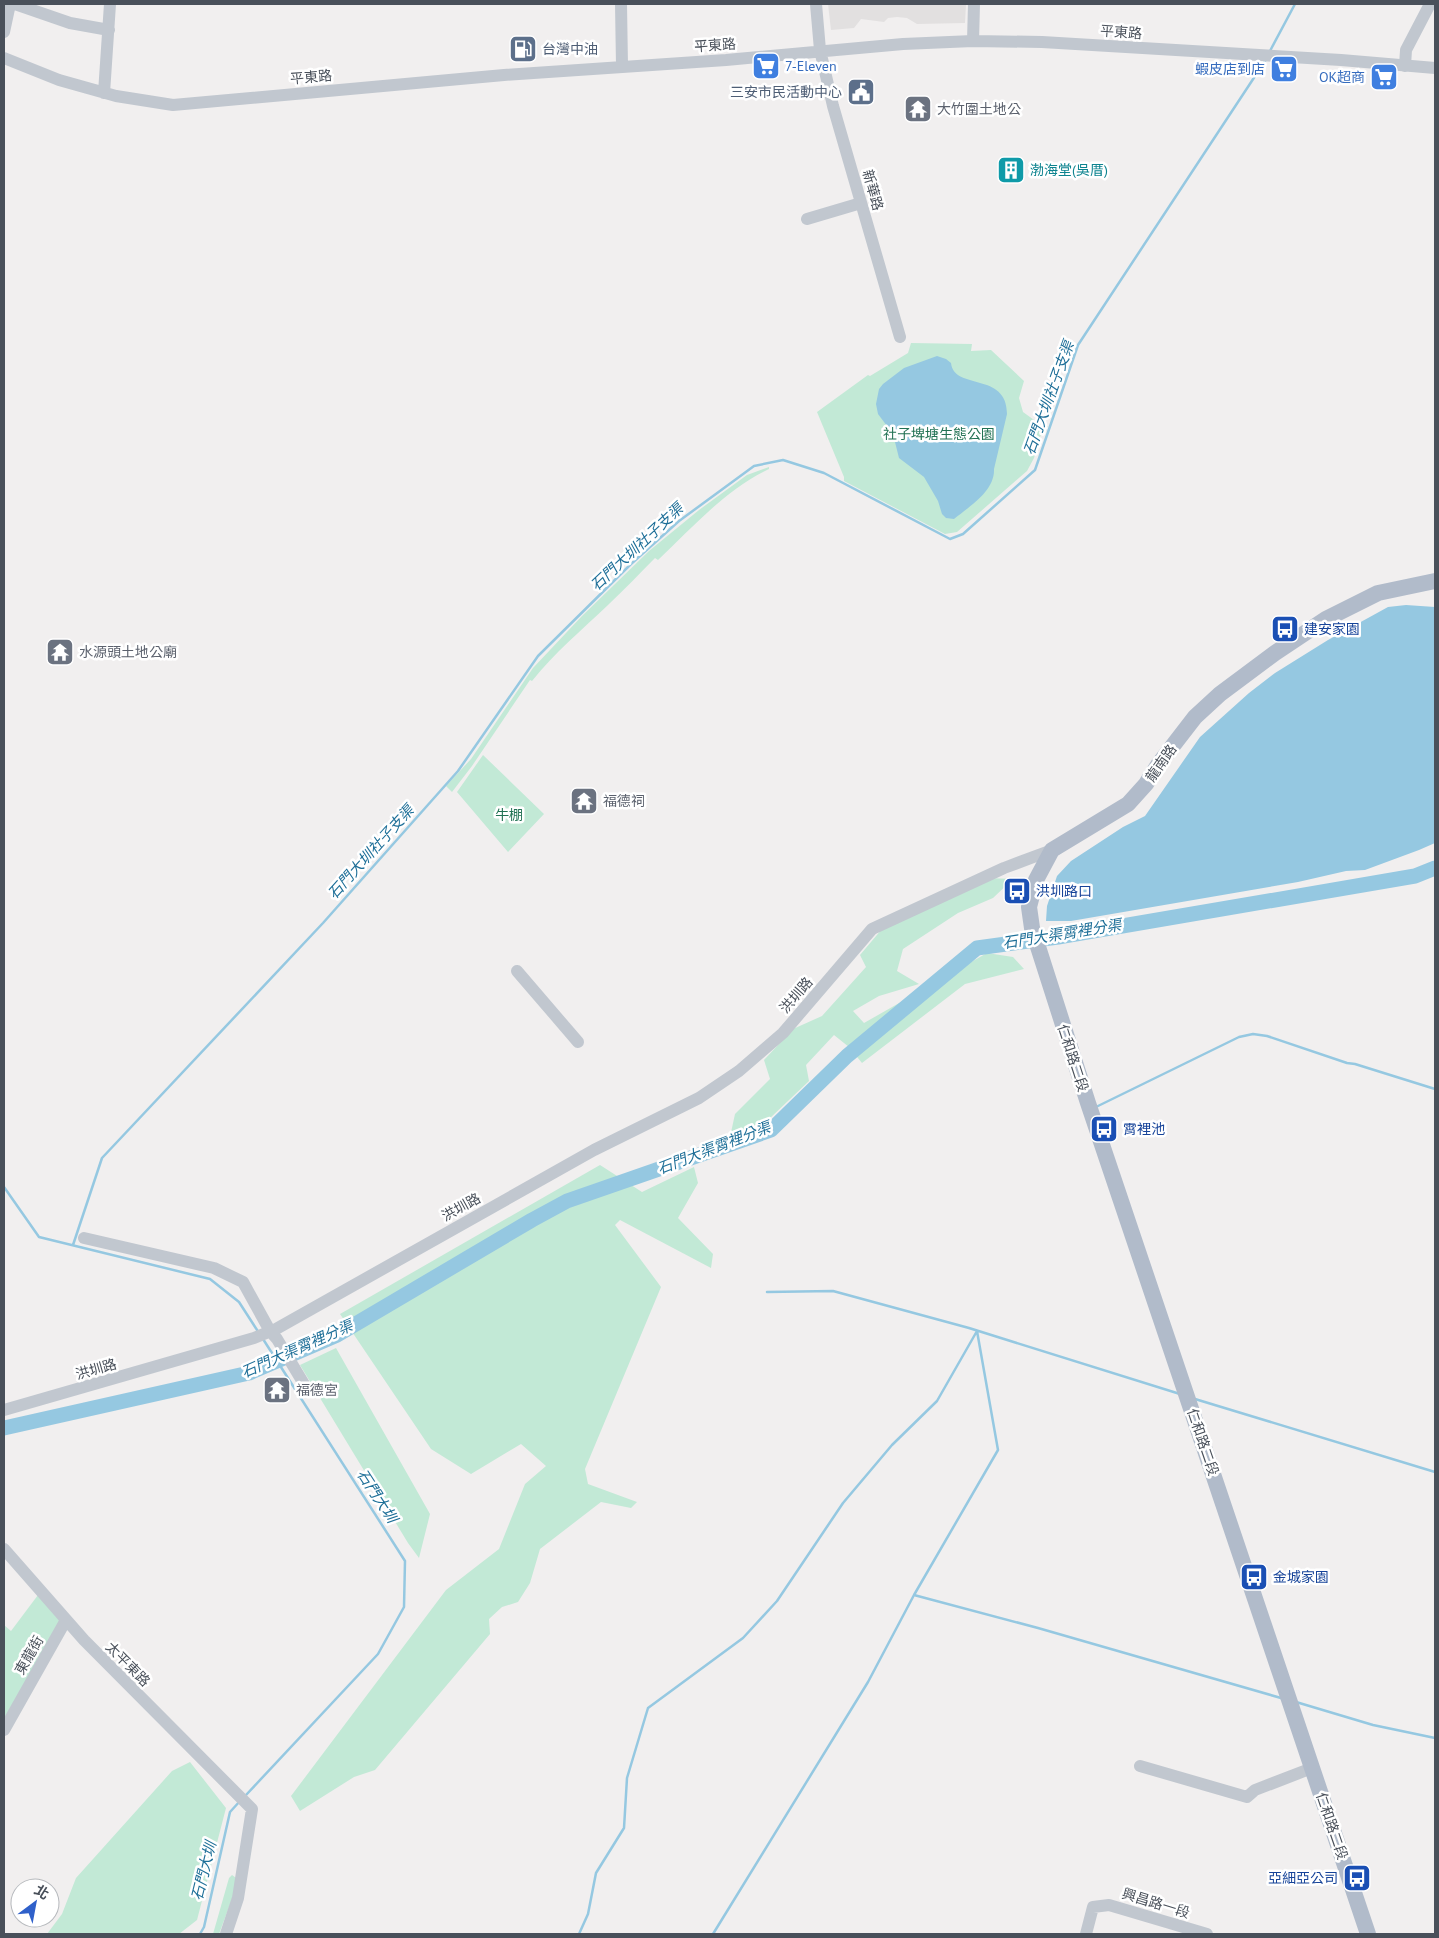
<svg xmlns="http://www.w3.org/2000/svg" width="1439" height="1938" viewBox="0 0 1439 1938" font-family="'PT Sans','Noto Sans TC',sans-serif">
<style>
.education{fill:#e2e0e0}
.green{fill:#c2e9d6}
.water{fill:#95c8e1}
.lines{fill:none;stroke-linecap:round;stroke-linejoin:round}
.stream{stroke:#95c8e1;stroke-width:2.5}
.river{stroke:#95c8e1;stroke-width:15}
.minor{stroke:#c1c7cf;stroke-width:12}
.major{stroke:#b1bbca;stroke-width:16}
.labels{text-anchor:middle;stroke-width:5;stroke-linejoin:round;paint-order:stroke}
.street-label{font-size:14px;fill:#49505a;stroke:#fff}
.service-label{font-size:14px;fill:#4e5e75;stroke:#fff;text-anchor:start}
.shop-label{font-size:14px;fill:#366cbe;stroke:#fff;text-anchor:end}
.worship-label{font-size:14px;fill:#5b616d;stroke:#fff;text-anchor:start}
.culture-label{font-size:14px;fill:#0d838f;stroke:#fff;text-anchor:start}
.park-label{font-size:14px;fill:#227254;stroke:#fff}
.transit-label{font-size:14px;fill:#164399;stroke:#fff;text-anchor:start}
.water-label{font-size:15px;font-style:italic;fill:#1e6f98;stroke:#fff}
</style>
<rect width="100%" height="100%" fill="#f1efef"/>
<path class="education" d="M828 4H966L965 23 917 24 907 18 897 17 888 18 884 22 861 19 854 28 831 30Z"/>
<path class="green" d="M911 343 972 344 971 351 991 350 1024 381 1019 398 1023 412 1041 425 1048 426 1044 435 1041 434 1034 458 1027 471 957 532 945 534 844 481V477L817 412 868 375 870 376 908 353Z
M769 467V469C727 488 692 528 658 560L655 558C639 574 624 590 608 605 582 630 555 652 532 681L530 680 472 766 452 792 446 786 471 759 533 668 582 616 649 551 699 510 747 475Z
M483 755 544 814 508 852 457 792Z
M987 878 1013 879 993 898 958 913 903 949 897 971 919 984 879 996 853 1011 864 1023 987 953 1013 957 1024 969 965 984 862 1063 849 1047 834 1035 806 1065 809 1081 768 1120 730 1137 735 1114 770 1079 764 1060 793 1029 822 1016 866 967 860 955 882 929Z
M600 1165 642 1192 694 1167 698 1183 678 1218 713 1254 711 1268 620 1220 615 1225 661 1287 585 1469 588 1484 637 1502 631 1508 601 1502 540 1549 530 1583 518 1602 502 1607 489 1619 490 1634 375 1770 354 1777 300 1811 291 1796 446 1590 499 1549 525 1484 546 1466 521 1444 471 1474 431 1449 340 1314Z
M336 1348 430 1514 419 1558 408 1543 300 1365Z
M38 1595 63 1622 4 1726V1625L11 1631Z
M190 1762 226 1808 197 1920 179 1934H47L62 1914 76 1878 172 1771Z
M232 1875 239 1880 219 1934H213L229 1878Z"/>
<path class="water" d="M937 356 946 359 951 363C954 391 1007 371 1007 414L994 469C995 491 970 506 954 519L946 518 942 514 938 501 924 477 899 458 893 434 878 414 876 404 879 389 883 384 904 368Z
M1406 605 1435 607V843L1419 850 1365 870 1346 871 1298 882 1071 921H1046L1047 906 1057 876 1071 861 1123 827 1145 816 1200 737 1249 693 1275 673 1328 640 1388 607Z"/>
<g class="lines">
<path class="stream" d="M1270 51 1295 4
M1098 1106 1239 1037 1253 1034 1267 1036 1347 1063 1355 1064 1435 1089
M4 1187 39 1237 210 1279 239 1302 259 1333
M73 1245 102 1158 323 923 458 771 538 656 631 564 679 521 754 466 783 460 824 473 950 539 963 534 1035 470 1078 345 1265 61
M767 1292 833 1291 969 1328 1180 1394
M1195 1399 1435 1472
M914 1595 1038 1628 1281 1698
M1296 1702 1373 1725 1435 1738
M246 1795 378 1654 404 1607 405 1561 263 1339
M200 1934 204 1927 230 1812 240 1801
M579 1934 588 1914 596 1873 624 1828 627 1778 648 1708 743 1638 777 1601 843 1503 892 1445 937 1401 977 1331
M713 1934 868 1682 914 1595 998 1450 977 1331"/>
<path class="river" d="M4 1428 249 1373 337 1335 532 1220 567 1201 771 1130 847 1056 977 948 1058 937 1415 876 1435 868"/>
<path class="minor" d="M15 4 70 23 109 30
M621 4 622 66
M816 4 820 50 833 106 900 337
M4 32 10 4
M973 41 974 4
M4 58 59 80 116 96 173 105 504 75 726 60 903 44 973 41 1042 42 1341 60 1435 68
M1405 66 1406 50 1430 4
M104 93 110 4
M807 219 861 203
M517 971 578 1042
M84 1238 214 1268 243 1282 270 1331 277 1339 304 1384
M4 1410 254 1338 276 1329 594 1150 699 1098 739 1071 783 1033 872 929 1004 868 1052 850
M4 1549 84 1640 252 1809 238 1898 226 1934
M4 1730 66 1620
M1140 1766 1247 1797 1255 1790 1312 1768
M1086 1934 1093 1907 1109 1905 1207 1934"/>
<path class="major" d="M1368 1934 1088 1103 1032 928 1029 907 1036 880 1052 850 1128 804 1146 784 1158 765 1195 717 1220 694 1275 653 1326 619 1378 593 1435 581"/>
</g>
<defs>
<g id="fuel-square" transform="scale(1.4375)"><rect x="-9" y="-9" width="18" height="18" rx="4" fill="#5c6f8a" stroke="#fff"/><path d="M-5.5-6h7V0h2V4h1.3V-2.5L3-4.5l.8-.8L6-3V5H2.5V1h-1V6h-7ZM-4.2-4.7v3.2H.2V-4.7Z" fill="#fff"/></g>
<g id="supermarket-square" transform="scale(1.4375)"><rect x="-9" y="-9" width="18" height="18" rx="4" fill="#3f7fe0" stroke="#fff"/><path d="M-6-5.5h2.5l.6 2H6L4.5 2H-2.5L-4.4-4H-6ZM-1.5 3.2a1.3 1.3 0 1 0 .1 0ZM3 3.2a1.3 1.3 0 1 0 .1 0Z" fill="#fff"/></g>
<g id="civic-square" transform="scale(1.4375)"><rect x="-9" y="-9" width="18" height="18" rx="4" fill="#5c6f8a" stroke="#fff"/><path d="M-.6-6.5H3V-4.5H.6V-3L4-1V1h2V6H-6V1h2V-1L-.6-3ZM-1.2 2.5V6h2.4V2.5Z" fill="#fff"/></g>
<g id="temple-square" transform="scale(1.4375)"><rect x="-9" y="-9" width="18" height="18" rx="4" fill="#6b7280" stroke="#fff"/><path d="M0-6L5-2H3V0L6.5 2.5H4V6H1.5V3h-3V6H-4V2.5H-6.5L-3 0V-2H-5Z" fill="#fff"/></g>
<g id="building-square" transform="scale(1.4375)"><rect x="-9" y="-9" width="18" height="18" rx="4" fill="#0f9aa8" stroke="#fff"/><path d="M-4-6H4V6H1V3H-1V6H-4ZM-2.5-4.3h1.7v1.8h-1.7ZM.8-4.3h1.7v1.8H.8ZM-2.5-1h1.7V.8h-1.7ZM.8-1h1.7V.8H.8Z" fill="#fff"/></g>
<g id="bus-square" transform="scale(1.4375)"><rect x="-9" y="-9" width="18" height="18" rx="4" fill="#1a4fb4" stroke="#fff"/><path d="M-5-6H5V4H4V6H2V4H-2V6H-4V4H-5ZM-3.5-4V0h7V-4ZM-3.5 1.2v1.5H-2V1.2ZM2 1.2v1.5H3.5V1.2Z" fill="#fff"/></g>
</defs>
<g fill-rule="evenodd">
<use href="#fuel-square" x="523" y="49"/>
<use href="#supermarket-square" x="766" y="66"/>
<use href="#supermarket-square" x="1284" y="69"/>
<use href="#supermarket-square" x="1384" y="77"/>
<use href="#civic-square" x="861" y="92"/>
<use href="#temple-square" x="918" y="109"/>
<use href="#building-square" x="1011" y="170"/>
<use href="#bus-square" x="1285" y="629"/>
<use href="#temple-square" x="60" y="652"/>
<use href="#temple-square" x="584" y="801"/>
<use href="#bus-square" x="1017" y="891"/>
<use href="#bus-square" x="1104" y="1129"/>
<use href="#temple-square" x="277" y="1390"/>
<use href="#bus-square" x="1254" y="1577"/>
<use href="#bus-square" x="1357" y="1878"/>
</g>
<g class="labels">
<g class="street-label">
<text transform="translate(1121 32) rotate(4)" y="5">平東路</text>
<text transform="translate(715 45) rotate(-4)" y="5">平東路</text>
<text transform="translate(311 77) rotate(-5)" y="5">平東路</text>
<text transform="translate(873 190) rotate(74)" y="5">新華路</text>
<text transform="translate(1161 763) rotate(-55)" y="5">龍南路</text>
<text transform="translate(796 995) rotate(-49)" y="5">洪圳路</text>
<text transform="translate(1073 1058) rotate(72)" y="5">仁和路二段</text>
<text transform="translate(461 1207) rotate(-29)" y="5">洪圳路</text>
<text transform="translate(96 1369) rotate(-16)" y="5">洪圳路</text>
<text transform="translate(1203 1442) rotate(71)" y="5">仁和路二段</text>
<text transform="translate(29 1655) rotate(-60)" y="5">東龍街</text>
<text transform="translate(128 1664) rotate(45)" y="5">太平東路</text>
<text transform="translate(1332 1826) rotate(71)" y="5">仁和路二段</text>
<text transform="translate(1156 1903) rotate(17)" y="5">興昌路一段</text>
</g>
<g class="service-label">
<text x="542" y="54">台灣中油</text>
<text x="842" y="97" text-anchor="end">三安市民活動中心</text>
</g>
<g class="shop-label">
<text x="785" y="71" text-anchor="start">7-Eleven</text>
<text x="1265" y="74">蝦皮店到店</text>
<text x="1365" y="82">OK超商</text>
</g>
<g class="worship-label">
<text x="937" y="114">大竹圍土地公</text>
<text x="79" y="657">水源頭土地公廟</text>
<text x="603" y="806">福德祠</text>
<text x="296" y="1395">福德宮</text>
</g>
<g class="culture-label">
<text x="1030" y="175">渤海堂(吳厝)</text>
</g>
<g class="park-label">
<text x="939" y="439">社子埤塘生態公園</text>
<text x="509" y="820">牛棚</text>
</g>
<g class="transit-label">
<text x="1304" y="634">建安家園</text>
<text x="1036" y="896">洪圳路口</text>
<text x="1123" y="1134">霄裡池</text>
<text x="1273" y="1582">金城家園</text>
<text x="1338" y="1883" text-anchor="end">亞細亞公司</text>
</g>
<g class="water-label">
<text transform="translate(1049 398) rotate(-70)" y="5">石門大圳社子支渠</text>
<text transform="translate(637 547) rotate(-43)" y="5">石門大圳社子支渠</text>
<text transform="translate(371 852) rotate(-48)" y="5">石門大圳社子支渠</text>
<text transform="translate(1062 934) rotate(-9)" y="5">石門大渠霄裡分渠</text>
<text transform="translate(714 1148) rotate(-21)" y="5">石門大渠霄裡分渠</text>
<text transform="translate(297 1349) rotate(-24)" y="5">石門大渠霄裡分渠</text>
<text transform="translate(377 1496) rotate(57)" y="5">石門大圳</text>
<text transform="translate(204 1871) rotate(-76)" y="5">石門大圳</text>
</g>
</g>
<rect width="1439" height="1938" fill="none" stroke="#49505a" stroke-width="10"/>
<g transform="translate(35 1903) rotate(32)"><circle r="24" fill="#ffffff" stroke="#b6b9bd"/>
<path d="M0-4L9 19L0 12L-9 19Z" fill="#2f60ca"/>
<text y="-8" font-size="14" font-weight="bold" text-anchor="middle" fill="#49505a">北</text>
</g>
</svg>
